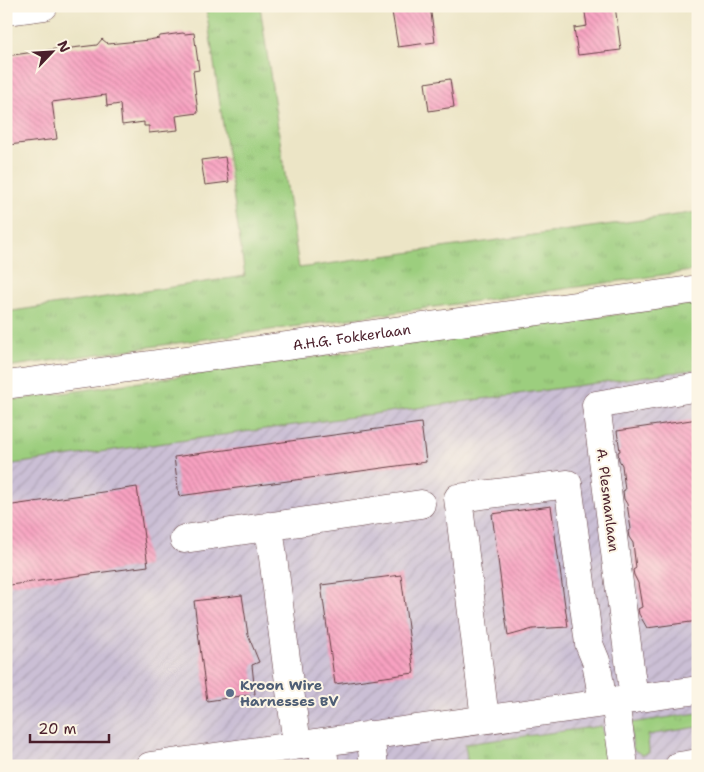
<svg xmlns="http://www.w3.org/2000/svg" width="704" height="772" viewBox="0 0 704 772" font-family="'Shantell Sans',sans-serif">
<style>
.industrial{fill:url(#industrial-furrows)}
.grass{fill:url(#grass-tufts);stroke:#737654}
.building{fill:url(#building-back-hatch)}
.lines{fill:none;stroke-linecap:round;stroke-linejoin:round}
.minor-casing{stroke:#623d42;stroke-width:29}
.major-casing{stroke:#623d42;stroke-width:29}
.minor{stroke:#fff;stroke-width:28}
.major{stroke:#fff;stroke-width:28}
.service-dot{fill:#5c6f8a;stroke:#fcf5e5;stroke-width:2}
.labels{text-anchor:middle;stroke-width:4;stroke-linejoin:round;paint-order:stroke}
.street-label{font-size:14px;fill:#4a1f2b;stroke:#fcf5e5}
.service-label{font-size:14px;font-weight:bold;fill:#4e5e75;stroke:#fcf5e5;text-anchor:start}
</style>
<defs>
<pattern id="industrial-furrows" width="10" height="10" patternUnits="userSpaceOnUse" patternTransform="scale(1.25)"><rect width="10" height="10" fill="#cbbfd5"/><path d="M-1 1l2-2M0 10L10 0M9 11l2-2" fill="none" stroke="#b0a4b7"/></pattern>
<pattern id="grass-tufts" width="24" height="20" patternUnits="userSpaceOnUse" patternTransform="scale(1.25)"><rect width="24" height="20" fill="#9cce7e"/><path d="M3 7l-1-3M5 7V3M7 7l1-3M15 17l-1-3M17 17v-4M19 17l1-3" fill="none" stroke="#88b06d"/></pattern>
<pattern id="building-back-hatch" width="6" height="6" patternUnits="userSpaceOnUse" patternTransform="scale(1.25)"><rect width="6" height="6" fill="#f8a1c1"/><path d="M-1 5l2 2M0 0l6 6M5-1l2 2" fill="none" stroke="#cb839d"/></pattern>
</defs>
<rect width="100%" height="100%" fill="#fcf5e5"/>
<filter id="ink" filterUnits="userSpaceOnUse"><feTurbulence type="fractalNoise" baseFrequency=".02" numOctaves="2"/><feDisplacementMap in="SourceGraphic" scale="10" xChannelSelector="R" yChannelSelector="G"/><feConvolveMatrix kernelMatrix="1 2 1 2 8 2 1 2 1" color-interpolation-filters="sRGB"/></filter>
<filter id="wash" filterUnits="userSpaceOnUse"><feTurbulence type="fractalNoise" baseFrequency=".0096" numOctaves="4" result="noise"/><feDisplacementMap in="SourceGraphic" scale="20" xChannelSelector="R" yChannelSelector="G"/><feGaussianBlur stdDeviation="1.12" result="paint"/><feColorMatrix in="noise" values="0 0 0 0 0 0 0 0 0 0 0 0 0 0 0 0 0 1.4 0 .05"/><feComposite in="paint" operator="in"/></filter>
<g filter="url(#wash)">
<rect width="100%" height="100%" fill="#ece5c6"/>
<path class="industrial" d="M698 360V766H6V438Z"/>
<path class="grass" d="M219 6H260L299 268 698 212V270L6 367V312L245 276 206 8Z
M698 303V369L6 465V401Z
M698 713V727L648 735 649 753 642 755 633 749 630 723Z
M602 726 607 766H468L465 744Z"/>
<g id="blocks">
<path class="building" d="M391 6H430L435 42 398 47Z
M584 6H615L621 50 578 55 574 28 587 26Z
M183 33 185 34 194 33 199 70 193 71 198 113 176 116 178 130 149 133V126H144V122L122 125 120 104 107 106 106 95 52 102 57 139 9 145 6 128V56L63 48V49L97 45 102 39 108 44 149 40 159 38 160 36Z
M450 79 454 107 429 111 425 83Z
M225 157 229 182 205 185 201 160Z
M698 419V621L647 628 639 614 638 609 642 607 638 583 634 575 633 570 636 568 633 543 629 537 628 531 631 529 627 504 624 499 623 491 625 490 622 465 619 460 618 452 620 451 617 431Z
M421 423 426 462 179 496 174 457Z
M137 487 148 566 10 585 6 557V506Z
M551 506 568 627 533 629 508 636 492 514Z
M401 575 414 673 335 684 321 585Z
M242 595 248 635 259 662 252 665 255 694 207 701 194 601Z"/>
</g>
</g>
<g filter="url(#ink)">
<use href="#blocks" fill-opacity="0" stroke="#623d42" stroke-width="1"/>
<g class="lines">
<g class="minor-casing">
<path id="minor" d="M6 11 44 6
M269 526 297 745
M184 539 421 504
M634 699 596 405 698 387
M615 701 624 766
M485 719 458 498 568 484 589 644 596 661 603 703
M370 735 374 766
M322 742 325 766
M150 766 698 690
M679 766 698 763"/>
</g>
<g class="major-casing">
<g id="major">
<path id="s1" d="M6 385 698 289"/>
</g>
</g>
<use href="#minor" class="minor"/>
<use href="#major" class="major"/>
</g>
</g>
<circle class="service-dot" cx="230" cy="693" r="5"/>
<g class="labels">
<g class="street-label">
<text dy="5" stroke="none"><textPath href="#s1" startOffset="349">A.H.G. Fokkerlaan</textPath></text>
<text transform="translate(608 500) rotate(83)" y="5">A. Plesmanlaan</text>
</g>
<g class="service-label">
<text x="240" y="690">Kroon Wire<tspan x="240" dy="16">Harnesses BV</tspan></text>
</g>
</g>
<rect width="704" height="772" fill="none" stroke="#fcf5e5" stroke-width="25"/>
<g transform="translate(52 52) rotate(65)" stroke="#fcf5e5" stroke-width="4" paint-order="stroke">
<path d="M0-4L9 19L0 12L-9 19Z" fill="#4a1f2b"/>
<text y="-8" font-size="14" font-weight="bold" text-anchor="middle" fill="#4a1f2b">N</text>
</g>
<path d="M30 734v8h79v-8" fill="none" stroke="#4a1f2b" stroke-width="2.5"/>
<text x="38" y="734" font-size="15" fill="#4a1f2b" stroke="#fcf5e5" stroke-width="4" paint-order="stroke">20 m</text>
</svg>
